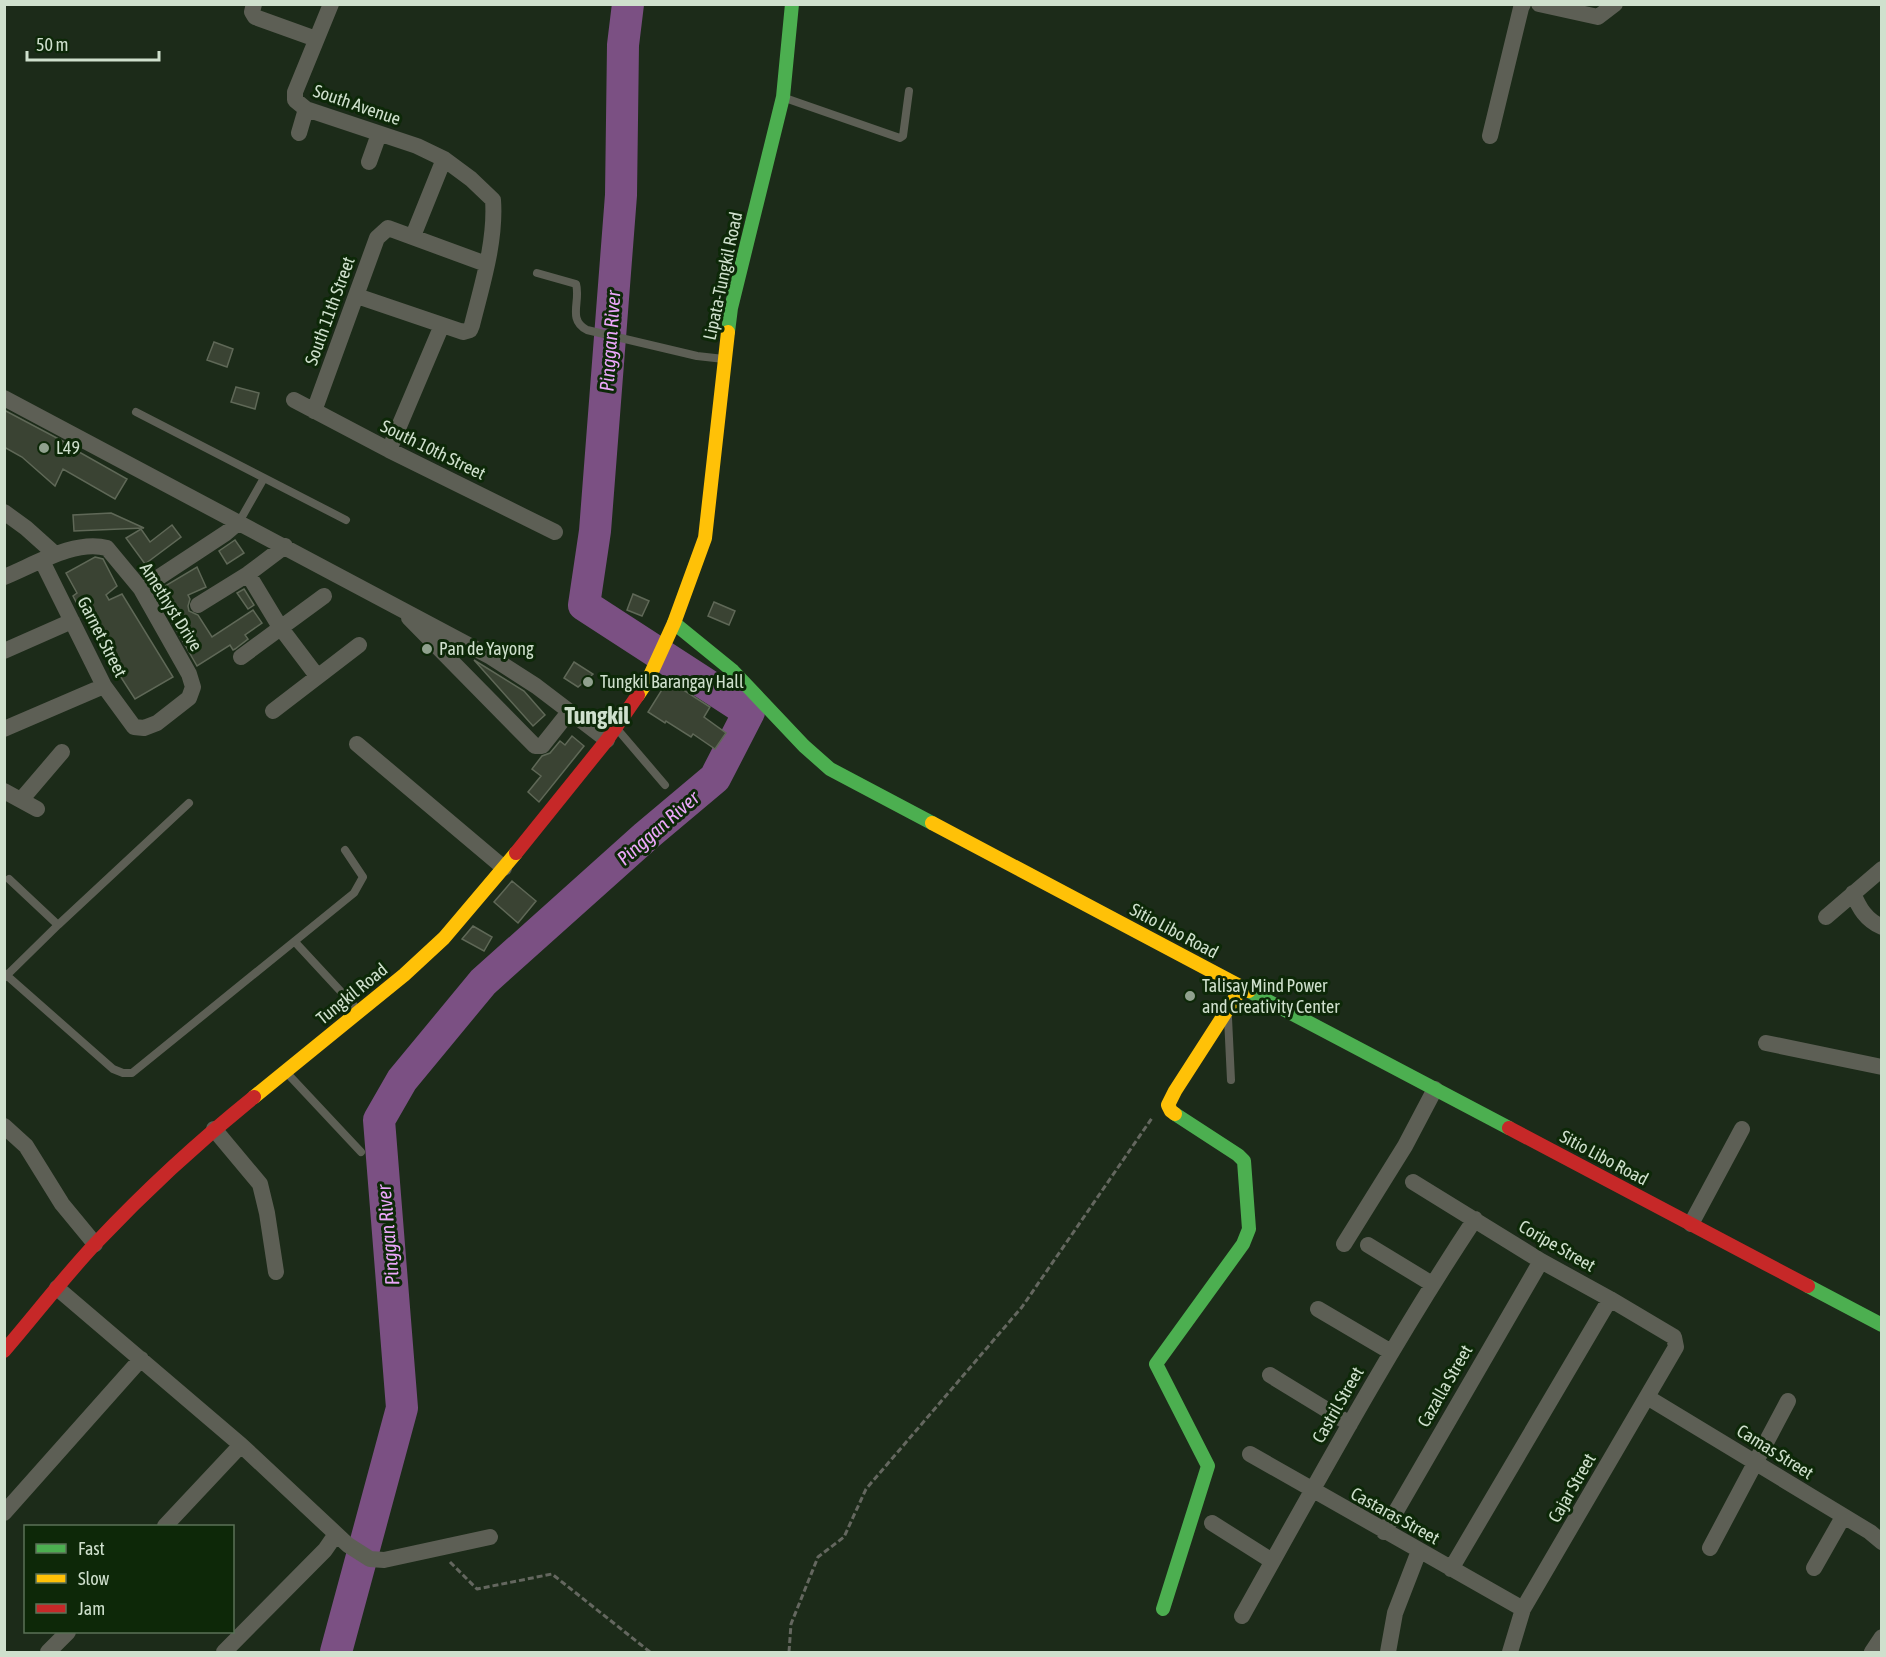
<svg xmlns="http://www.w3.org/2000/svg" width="1886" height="1657" viewBox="0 0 1886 1657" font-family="'Asap Condensed',sans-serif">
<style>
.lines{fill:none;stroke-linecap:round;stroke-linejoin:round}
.river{stroke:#7b5083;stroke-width:32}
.building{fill:#3a4333;stroke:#5f6857;stroke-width:1.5}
.path{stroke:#64675f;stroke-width:3;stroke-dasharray:6 3;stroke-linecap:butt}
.lane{stroke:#5d5f55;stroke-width:8}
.street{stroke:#5d5f55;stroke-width:16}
.fast{stroke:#4caf50;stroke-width:14}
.slow{stroke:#ffc107;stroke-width:14}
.jam{stroke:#c62828;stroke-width:14}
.poi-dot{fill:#90a18e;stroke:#0d2808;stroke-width:2}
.labels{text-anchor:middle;stroke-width:6;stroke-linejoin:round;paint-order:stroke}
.street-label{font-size:18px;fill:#cfe0cd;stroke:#0d2808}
.poi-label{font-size:18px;fill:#cfe0cd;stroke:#0d2808;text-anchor:start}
.water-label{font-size:20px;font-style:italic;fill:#eca7fa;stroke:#0d2808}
.district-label{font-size:24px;font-weight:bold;fill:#cfe0cd;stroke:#0d2808}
</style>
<rect width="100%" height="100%" fill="#1c2b19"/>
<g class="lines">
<path class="river" d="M336 1652 402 1408 379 1120 402 1080 483 982 646 836 715 778 749 712 584 605 595 531 621 195 623 45 628 4"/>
</g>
<path class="building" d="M214 342 233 349 227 367 207 360Z
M236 387 259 393 255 409 231 402Z
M4 410 72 446V448L127 479 115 499 63 469 55 486 22 457 4 447Z
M111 513 144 528 74 531 73 515Z
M172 525 181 537 145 564 126 538 141 529 150 542Z
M235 540 244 553 227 564 219 551Z
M95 557 103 559 117 586 106 595 109 600 122 594 173 677 135 699 93 634 73 596 77 593 66 573Z
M197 567 206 587 188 595 190 599 188 606 189 611 198 615 212 637 253 610 262 623 245 635 248 639 235 649 233 650 230 645 197 666 155 592Z
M244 589 254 605 248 609 237 593Z
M633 594 649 601 642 616 627 610Z
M714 602 735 611 729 625 708 616Z
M474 660 524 691 545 715 533 726Z
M574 662 593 674 578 687 564 678Z
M668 680 710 707 704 717 726 733 715 749 693 734 691 737 666 721 665 723 648 712Z
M572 736 584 746 539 802 528 792 541 776 532 769 542 756 550 753 560 741 565 745Z
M512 881 536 901 518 923 494 902Z
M473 926 492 937 484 951 462 939Z"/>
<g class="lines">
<path class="path" d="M450 1562 477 1589 552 1574 650 1652
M789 1652 791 1624 818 1557 844 1537 866 1489 1022 1307 1152 1118"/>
<path class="lane" d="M785 98 900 138 903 136 909 91
M537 273 576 284C581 301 567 320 587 330L697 356 724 359
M136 412 346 520
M239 522 264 478
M618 730 665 785
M9 879 58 925
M295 942 358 1010
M4 973 113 1069 123 1073H132L354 893 363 877 345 850
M4 978 58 925 189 803
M1228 1018 1231 1080
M286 1072 361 1152"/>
<path class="street" d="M254 4 252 12 255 17 316 39
M331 4 295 92V100L306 109 417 146 444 159 471 179 493 200C496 241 482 285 472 325L470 330 463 332 357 296
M1539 4 1598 17 1615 4
M299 133 306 109
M1490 136 1521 8 1523 4
M369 162 379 134
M413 236 444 159
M4 398 491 657 536 686 607 740
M294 400 389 450 555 532
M314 411 377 238 388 228 486 264
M389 450 442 325
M4 512 26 528 55 554
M248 574 280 627 317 676
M4 577C34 565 75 539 107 548L141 589 189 674 193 687 189 698 157 723 144 728 134 727 104 686 42 561
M141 589 226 533 239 522
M198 605 248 574 285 546
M409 618 535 746H542L569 712
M4 651 72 621
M241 657 324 596
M273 711 359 645
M4 729 104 686
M357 744 504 868
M4 791 37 809
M21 800 62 752
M1853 893C1859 908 1866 920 1882 927
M1826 917 1882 869
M1766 1043 1882 1067
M4 1126 26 1146 62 1204 95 1244
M214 1129 260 1184 267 1213 276 1272
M1413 1182 1541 1261 1610 1299 1674 1337 1676 1347 1523 1609 1510 1652
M1691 1224 1742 1129
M1344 1244 1405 1146 1435 1089
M1368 1245 1432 1284
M57 1288 241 1445 348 1545 370 1559 384 1560 490 1537
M1318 1309 1391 1352
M1270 1375 1350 1424
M1647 1397 1870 1532 1882 1542
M1250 1454 1523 1609
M4 1513 141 1359
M1212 1523 1272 1561
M165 1526 241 1445
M1384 1532 1541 1261
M1710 1548 1788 1401
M1814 1568 1843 1517
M1451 1569 1610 1299
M1242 1616C1317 1482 1390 1347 1475 1219
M48 1652 68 1632
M224 1652 325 1550 336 1534
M1388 1652 1395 1613 1419 1551
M1872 1652 1882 1637"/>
<path class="fast" d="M728 332 731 308 783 97 792 4
M674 623 733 671 804 746 830 769 932 823
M1249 991 1509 1128
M1808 1286 1882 1325
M1163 1609 1208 1466 1156 1364 1243 1244 1249 1229 1244 1161 1238 1155 1175 1114"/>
<path class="slow" d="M638 695 648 680 674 623 705 538 728 332
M932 823 1249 991
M254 1097 404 975 444 938 516 853
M1175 1114 1171 1111 1168 1105 1175 1091 1242 987"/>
<path class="jam" d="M516 853 607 740 638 695
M1509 1128 1808 1286
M4 1351C35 1315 64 1277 96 1243 145 1191 198 1142 254 1097"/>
</g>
<g class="poi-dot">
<circle cx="44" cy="448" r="6"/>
<circle cx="427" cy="649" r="6"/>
<circle cx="588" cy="682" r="6"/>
<circle cx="1190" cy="996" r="6"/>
</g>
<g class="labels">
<g class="street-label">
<text transform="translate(357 105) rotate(19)" y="6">South Avenue</text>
<text transform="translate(723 276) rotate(-78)" y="6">Lipata-Tungkil Road</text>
<text transform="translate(330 311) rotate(-70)" y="6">South 11th Street</text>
<text transform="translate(433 450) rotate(26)" y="6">South 10th Street</text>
<text transform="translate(171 607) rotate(58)" y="6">Amethyst Drive</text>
<text transform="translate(102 637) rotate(63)" y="6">Garnet Street</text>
<text transform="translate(1174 931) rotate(28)" y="6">Sitio Libo Road</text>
<text transform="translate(352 994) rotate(-39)" y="6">Tungkil Road</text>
<text transform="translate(1604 1158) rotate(28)" y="6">Sitio Libo Road</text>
<text transform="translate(1557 1246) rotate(30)" y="6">Coripe Street</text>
<text transform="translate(1445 1386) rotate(-60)" y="6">Cazalla Street</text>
<text transform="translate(1338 1405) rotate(-60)" y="6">Castril Street</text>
<text transform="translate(1775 1452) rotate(32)" y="6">Camas Street</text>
<text transform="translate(1572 1488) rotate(-60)" y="6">Cajar Street</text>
<text transform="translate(1395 1516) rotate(29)" y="6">Castaras Street</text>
</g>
<g class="poi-label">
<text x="56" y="454">L49</text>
<text x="439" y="655">Pan de Yayong</text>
<text x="600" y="688">Tungkil Barangay Hall</text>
<text x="1202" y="992">Talisay Mind Power<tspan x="1202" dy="21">and Creativity Center</tspan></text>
</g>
<g class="water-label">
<text transform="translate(610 341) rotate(-86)" y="7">Pinggan River</text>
<text transform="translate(658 828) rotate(-41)" y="7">Pinggan River</text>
<text transform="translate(388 1235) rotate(-95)" y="7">Pinggan River</text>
</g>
<g class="district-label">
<text x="597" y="724">Tungkil</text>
</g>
</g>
<rect width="1886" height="1657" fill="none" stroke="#cfe0cd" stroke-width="12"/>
<rect x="24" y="1525" width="210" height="108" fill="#0d2808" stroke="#5b7257" stroke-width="1.5"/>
<rect x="36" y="1544" width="30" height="9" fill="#4caf50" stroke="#5b7257" stroke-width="1.5"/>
<text x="78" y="1555" font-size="18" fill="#cfe0cd">Fast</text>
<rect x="36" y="1574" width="30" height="9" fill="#ffc107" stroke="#5b7257" stroke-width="1.5"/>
<text x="78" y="1585" font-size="18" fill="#cfe0cd">Slow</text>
<rect x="36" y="1604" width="30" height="9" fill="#c62828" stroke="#5b7257" stroke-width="1.5"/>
<text x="78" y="1615" font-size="18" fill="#cfe0cd">Jam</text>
<path d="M27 51v9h132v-9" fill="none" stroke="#cfe0cd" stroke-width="3"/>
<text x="36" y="51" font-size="18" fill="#cfe0cd" stroke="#0d2808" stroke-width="4.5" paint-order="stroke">50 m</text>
</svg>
